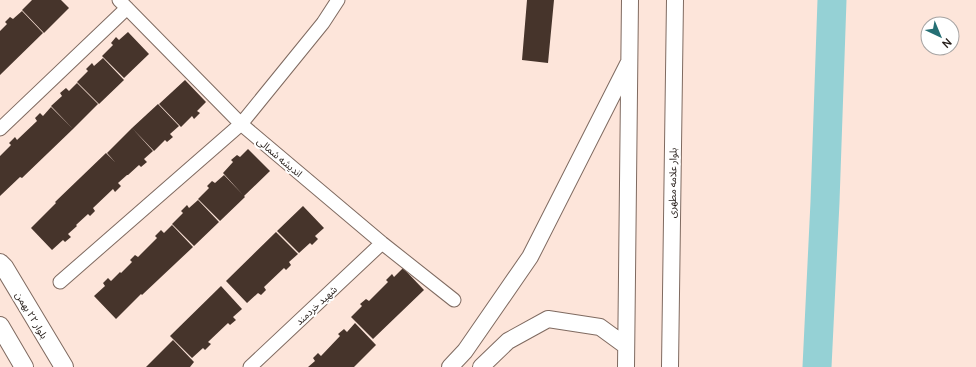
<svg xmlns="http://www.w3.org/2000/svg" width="976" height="367" viewBox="0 0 976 367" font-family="Manrope,'Noto Sans Arabic',sans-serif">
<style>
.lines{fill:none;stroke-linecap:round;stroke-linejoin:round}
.river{stroke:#95d1d5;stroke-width:29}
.building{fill:#46342b}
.minor-casing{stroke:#7f6a60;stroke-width:15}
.tertiary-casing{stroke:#7f6a60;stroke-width:18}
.secondary-casing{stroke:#7f6a60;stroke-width:20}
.minor{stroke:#fff;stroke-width:13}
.tertiary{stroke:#fff;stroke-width:16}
.secondary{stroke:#fff;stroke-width:18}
.labels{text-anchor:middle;stroke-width:4;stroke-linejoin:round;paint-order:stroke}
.street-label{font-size:10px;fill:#241c18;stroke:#fff}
</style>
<rect width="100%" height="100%" fill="#fde5da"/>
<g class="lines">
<path class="river" d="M817 367 825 202 832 0"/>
</g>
<path class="building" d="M32 0H61L69 8 44 33 22 10Z
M527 0H554L548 63 522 60Z
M22 11 43 33 0 75V31L7 24 5 22 10 17 13 19Z
M128 32 149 54 124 78 102 56 113 45 111 43 116 37 119 40Z
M103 58 124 80 99 104 77 82 88 71 86 69 92 63 94 66Z
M185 80 206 102 197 111 200 113 194 119 192 116 181 127 159 104Z
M77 83 98 104 73 129 51 106 62 96 60 93 66 88 69 91Z
M158 104 179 126 170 134 173 137 167 142 165 140 154 151 132 128Z
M51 107 73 129 22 178 20 177 0 196V156L11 145 9 143 15 137 17 140 37 121 35 118 40 113 43 116Z
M132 128 153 151 144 159 147 162 141 167 139 165 128 175H127L118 183 121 186 115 192 113 189 93 208 95 211 90 216 88 214 76 225 77 226 68 234 71 237 65 242 63 240 52 250 31 228 56 203 55 202 106 153 115 162 107 153Z
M248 149 270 171 244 196 223 173 233 162 231 160 237 155 240 157Z
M224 175 245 197 220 221 198 199 209 188 207 186 212 181 215 183Z
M198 200 219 222 194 246 172 224 183 213 181 211 187 205 189 208Z
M303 206 324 228 315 236 318 239 312 245 310 243 299 253 277 231Z
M172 225 193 247 142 295 141 294 116 319 94 296 105 286 103 283 108 278 111 281 120 272 121 273 132 262 130 260 135 255 138 257 157 238 155 236 161 230 164 233Z
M276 232 298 254 289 262 291 265 286 270 284 268 264 287 266 290 261 295 258 293 247 303 226 281Z
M403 268 424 290 373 339 351 317 362 306 360 304 366 299 369 301 388 282 386 280 392 274 394 277Z
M221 286 242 309 233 317 236 320 230 325 228 323 208 342 211 344 205 350 203 348 192 358 170 336Z
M355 323 376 345 354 367H308L315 361 313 358 318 353 321 356 340 336 338 334 344 329 347 332Z
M173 340 194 362 190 367H146Z"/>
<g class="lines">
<g class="minor-casing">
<path id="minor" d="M119 0 241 124 382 243 454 300
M0 129 127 8
M60 282 241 124 323 23 338 0
M250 367 382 243"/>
</g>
<g class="tertiary-casing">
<path id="tertiary" d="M450 367 465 351 530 257 628 64
M481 367 508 341 548 319 600 327 626 346
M626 367 630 0
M670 367 675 0"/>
</g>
<g class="secondary-casing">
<path id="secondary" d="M0 263 4 267 64 367
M0 326 24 367"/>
</g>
<use href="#minor" class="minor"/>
<use href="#tertiary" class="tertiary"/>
<use href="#secondary" class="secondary"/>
</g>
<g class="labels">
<g class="street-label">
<text transform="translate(280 157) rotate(40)" y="4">اندیشه شمالی</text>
<text transform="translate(672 183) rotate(-89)" y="4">بلوار علامه مطهری</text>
<text transform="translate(316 305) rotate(-43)" y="4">شهید خردمند</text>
<text transform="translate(32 315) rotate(59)" y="4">بلوار ۲۲ بهمن</text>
</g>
</g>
<g transform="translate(940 36) rotate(136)"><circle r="19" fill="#ffffff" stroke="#a7a4a3"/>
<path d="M0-3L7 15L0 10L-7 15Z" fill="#256f74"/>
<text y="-6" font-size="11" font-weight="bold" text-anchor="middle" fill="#241c18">N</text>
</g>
</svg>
